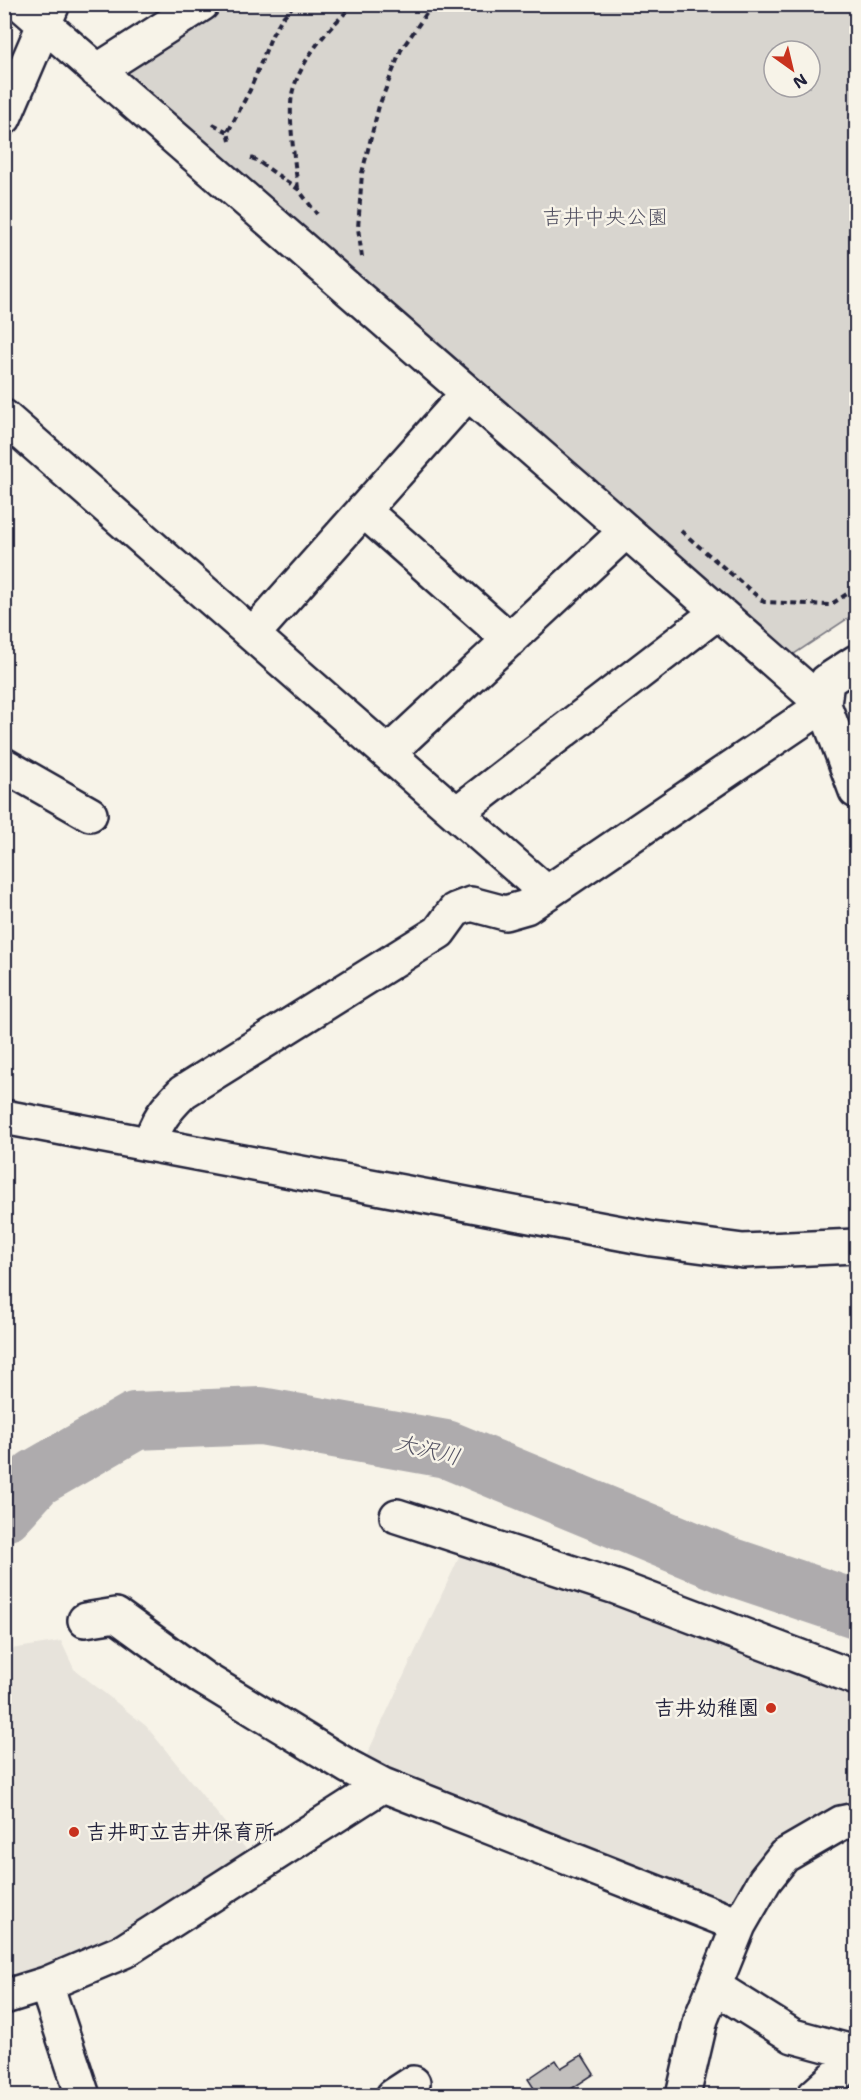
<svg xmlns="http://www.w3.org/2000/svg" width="861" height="2100" viewBox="0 0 861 2100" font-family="'Shantell Sans','Klee One',sans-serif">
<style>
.built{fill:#e7e3db}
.green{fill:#d8d5cf;stroke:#7d7c85;stroke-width:1.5;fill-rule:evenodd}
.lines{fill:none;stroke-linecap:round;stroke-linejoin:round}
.river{stroke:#aeabad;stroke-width:58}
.building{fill:#c2bfbd;stroke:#22223b;stroke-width:1.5}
.minor-casing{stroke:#22223b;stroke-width:38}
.path{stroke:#22223b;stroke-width:4;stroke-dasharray:6 4.5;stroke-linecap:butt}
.minor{stroke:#f7f3e8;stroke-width:33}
.poi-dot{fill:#c8321e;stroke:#f7f3e8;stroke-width:2}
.labels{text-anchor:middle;stroke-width:5;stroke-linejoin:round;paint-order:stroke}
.park-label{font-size:21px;fill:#504f60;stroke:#f7f3e8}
.poi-label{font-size:21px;font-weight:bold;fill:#22223b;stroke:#f7f3e8;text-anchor:end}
.water-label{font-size:22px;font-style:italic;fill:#535263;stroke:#f7f3e8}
</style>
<rect width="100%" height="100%" fill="#f7f3e8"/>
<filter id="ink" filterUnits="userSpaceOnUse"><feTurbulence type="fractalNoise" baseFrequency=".0167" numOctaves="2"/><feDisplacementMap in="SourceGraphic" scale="12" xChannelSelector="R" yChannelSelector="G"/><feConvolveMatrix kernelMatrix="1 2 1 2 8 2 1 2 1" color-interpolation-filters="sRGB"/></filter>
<g filter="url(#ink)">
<path class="built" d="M463 1549 856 1687V1809L735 1908 363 1763Z
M61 1641 74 1669 146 1726 250 1854 110 1946 5 1986V1650Z"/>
<path class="green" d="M219 5H856V613L791 656 110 74ZM774 51H810V87H774Z"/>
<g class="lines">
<path class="river" d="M4 1513 36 1478 135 1421 261 1416 446 1449 729 1566 856 1609"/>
</g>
<path class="building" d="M582 2055 594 2074 571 2089 574 2094 571 2096H539L528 2079 556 2060 561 2068Z"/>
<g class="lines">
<g class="minor-casing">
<path id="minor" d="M21 4 600 508 824 705 856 791
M97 71 202 4
M4 118 52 6
M4 417 547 893
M363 510 510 640
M253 634 468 393
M388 753 626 531
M4 765 90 814
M457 813 718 612
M4 1117 652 1239 743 1251 856 1246
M150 1144C157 1120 165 1110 183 1092L439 932 455 910 471 904 505 913 526 907 824 705 827 681 856 662
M397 1516 616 1587 856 1678
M85 1620 116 1615 203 1678 349 1767 383 1785 739 1925
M46 1984 83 2096
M715 1987 793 2036 856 2053
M4 1997 46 1984 124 1951 383 1785
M393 2096 413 2083
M683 2096 701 2019 739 1925 765 1880 784 1856 841 1823 856 1820
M814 2096 856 2058"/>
</g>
<path class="path" d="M213 124 228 132
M230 141 228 132 250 90 272 35 282 18 295 4
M251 158 256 160 298 189 317 214
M298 188C295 165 287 111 293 90 303 57 329 27 355 4
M362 257 358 228 362 173 379 106 401 50 433 4
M681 531 764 602 830 605 856 588"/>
<use href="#minor" class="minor"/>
</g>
</g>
<g class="poi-dot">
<circle cx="771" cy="1708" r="6"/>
<circle cx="74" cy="1832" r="6"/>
</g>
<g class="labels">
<g class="park-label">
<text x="605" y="224">吉井中央公園</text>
</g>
<g class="poi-label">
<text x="759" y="1715">吉井幼稚園</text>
<text x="86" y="1839" text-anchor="start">吉井町立吉井保育所</text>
</g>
<g class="water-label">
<text transform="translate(428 1449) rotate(14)" y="8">大沢川</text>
</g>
</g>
<rect width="861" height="2100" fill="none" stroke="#f7f3e8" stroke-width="24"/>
<rect x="12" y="12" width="837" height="2076" fill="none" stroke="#22223b" stroke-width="2" filter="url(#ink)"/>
<g transform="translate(792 69) rotate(146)"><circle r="28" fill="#f7f3e8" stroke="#a29fa3" stroke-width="1.5"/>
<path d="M0-4.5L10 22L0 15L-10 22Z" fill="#c8321e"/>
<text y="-9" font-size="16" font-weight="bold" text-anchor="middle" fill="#22223b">N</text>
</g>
</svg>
